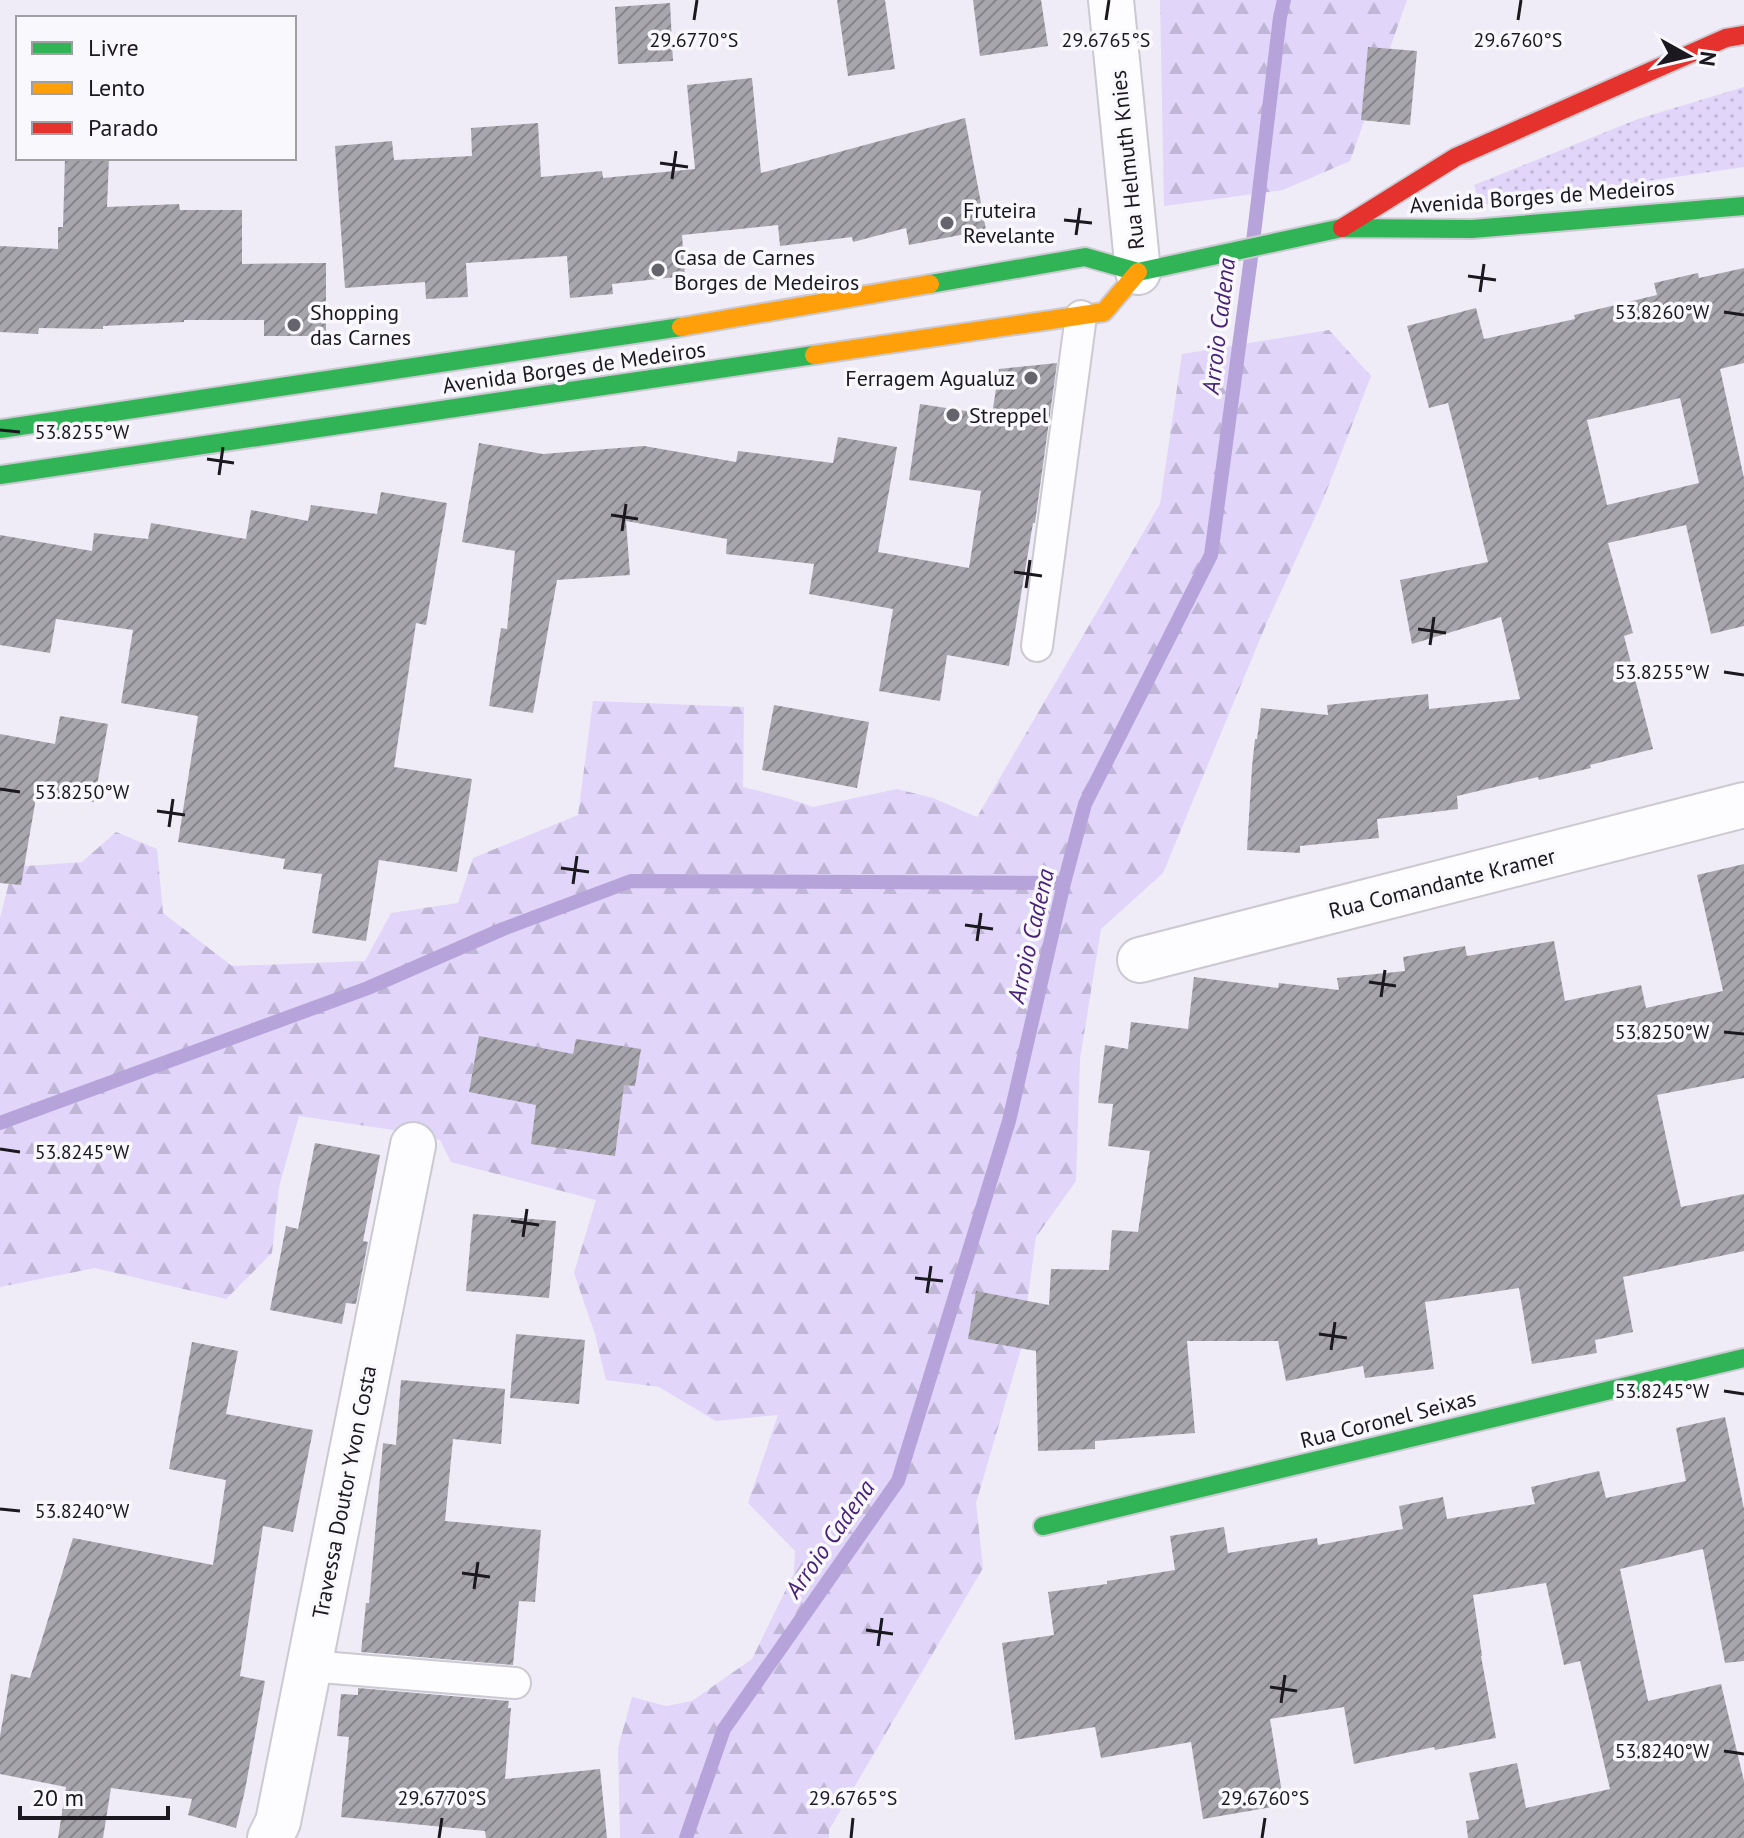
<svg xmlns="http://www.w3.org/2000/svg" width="1744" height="1838" viewBox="0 0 1744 1838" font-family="'PT Sans',sans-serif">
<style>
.forest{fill:url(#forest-firs)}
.park{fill:url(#park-dots)}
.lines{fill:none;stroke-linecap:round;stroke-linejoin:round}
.stream{stroke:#b6a3da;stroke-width:14}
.building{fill:url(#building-hatch);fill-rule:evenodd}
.lane-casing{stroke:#cbc9d1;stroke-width:34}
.street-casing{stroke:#cbc9d1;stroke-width:48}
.fast-casing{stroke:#cbc9d1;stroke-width:22}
.slow-casing{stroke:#cbc9d1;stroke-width:22}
.jam-casing{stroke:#cbc9d1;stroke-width:22}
.lane{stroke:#fdfcfe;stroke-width:30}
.street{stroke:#fdfcfe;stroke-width:44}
.fast{stroke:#30b455;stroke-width:18}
.slow{stroke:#ff9f0a;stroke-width:18}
.jam{stroke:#e5322d;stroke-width:18}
.ticks{fill:none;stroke:#1b191f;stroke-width:3}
.poi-dot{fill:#65636b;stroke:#f9f8fc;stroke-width:3}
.labels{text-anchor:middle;stroke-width:7;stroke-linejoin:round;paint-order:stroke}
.street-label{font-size:22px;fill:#1b191f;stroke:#f9f8fc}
.poi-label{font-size:22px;fill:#1b191f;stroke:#f9f8fc;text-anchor:start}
.water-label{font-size:24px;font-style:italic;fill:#472078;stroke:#f9f8fc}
.ticks-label{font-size:20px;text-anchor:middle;fill:#1b191f;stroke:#f9f8fc;stroke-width:7;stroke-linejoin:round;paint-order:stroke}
</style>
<defs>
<pattern id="forest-firs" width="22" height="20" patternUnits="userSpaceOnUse" patternTransform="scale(2)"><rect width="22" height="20" fill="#e1d5f9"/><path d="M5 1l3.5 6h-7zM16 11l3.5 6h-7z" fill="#c0b6d5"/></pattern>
<pattern id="park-dots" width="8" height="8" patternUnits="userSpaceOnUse" patternTransform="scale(2)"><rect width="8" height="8" fill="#e1d5f9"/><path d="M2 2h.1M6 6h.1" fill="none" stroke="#c0b6d5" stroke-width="1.8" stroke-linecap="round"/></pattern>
<pattern id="building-hatch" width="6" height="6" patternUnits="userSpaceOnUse" patternTransform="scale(2)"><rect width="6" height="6" fill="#a8a6ad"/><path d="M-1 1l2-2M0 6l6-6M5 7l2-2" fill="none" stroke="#88868c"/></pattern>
</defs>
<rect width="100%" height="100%" fill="#efecf7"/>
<path class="forest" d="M1160 0H1407L1350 161 1283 190 1164 206Z
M1329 330 1371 376 1323 500 1267 622 1163 873 1101 929 1080 1059 1076 1181 1036 1237 1021 1349 976 1503 983 1568 829 1830V1838H620L618 1748 632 1697 666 1706 692 1701 752 1659 794 1573 795 1551 748 1503 778 1415 716 1421 659 1387 606 1380 595 1334 574 1273 596 1200 451 1162 440 1140 400 1131 299 1116 279 1187 272 1253 226 1299 95 1268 0 1287V918L13 867 82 862 116 832 157 849 163 913 232 966 365 961 391 913 458 903 473 858 578 815 593 701 744 707 743 787 790 799 813 807 897 789 933 798 977 817 1160 504 1182 354Z"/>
<path class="park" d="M1744 87V167L1480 205 1474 185 1638 119Z"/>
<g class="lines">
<path class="stream" d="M0 1123 368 988 503 929 631 881 1064 883
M686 1838 724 1729 898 1481 1009 1121 1064 883 1085 804 1211 555 1252 250 1280 17 1284 0"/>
</g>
<path class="building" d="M837 0H885L895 69 848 76Z
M973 0H1041L1048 46 980 56Z
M670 3 673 61 618 64 615 7Z
M1368 47 1417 51 1410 125 1361 120Z
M752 78 761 173 965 118 986 230 909 245 906 228 853 242 852 237 780 246 778 225 682 235 685 276 612 284 613 294 570 298 567 256 466 263 468 297 426 299 425 282 345 288 335 146 392 141 394 160 472 156 471 128 538 123 541 177 602 171 603 178 695 169 687 85Z
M65 158H109L107 207 179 204 180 210H242V264L326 263V336H264V320H184V322L103 326V329L39 328 38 334 0 332V246L58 249V227H63Z
M1744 268V363L1720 369 1744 478V626L1711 634 1686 525 1608 543 1633 633 1624 636 1653 749 1590 765 1591 768 1539 780 1538 777 1457 796 1458 809 1377 819 1379 838 1300 846V853L1247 850 1252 767 1255 739H1257L1261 708 1328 715 1327 705 1428 694 1429 709 1520 699 1501 617 1412 644 1400 580 1488 562 1448 403 1429 408 1407 326 1476 308 1484 339 1575 319 1574 315 1657 295 1654 283 1698 273 1699 278ZM1680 398 1699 483 1607 505 1587 420Z
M1057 363 1035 523H1033L1009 666 947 655 940 701 879 691 893 609 809 594 814 564 726 554 727 539 626 521 630 575 557 580 533 713 489 706 501 628 507 629 515 551 462 542 479 443 543 454 644 446 736 462 738 451 833 463 838 437 897 447 878 552 969 568 981 491 909 480 920 404 992 415 999 369Z
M381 492 447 503 426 625 416 623 394 767 472 779 457 872 379 860 366 941 312 933 322 874 283 869 285 859 178 842 198 716 121 703 133 630 56 619 50 653 0 645V535L92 551 94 533 148 539 151 523 246 539 251 510 308 521 311 505 377 514Z
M774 705 869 722 857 788 762 770Z
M60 716 108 724 94 802 37 792 21 885 0 883V734L55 744Z
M1744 864V1078L1657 1095 1681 1207 1744 1194V1251L1623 1277 1633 1332 1595 1340 1597 1353 1532 1364 1519 1288 1425 1302 1434 1369 1365 1378 1363 1366 1286 1381 1278 1341H1187L1195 1433 1095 1441V1449L1038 1451 1036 1351 968 1339 976 1291 1049 1305 1051 1269 1109 1270 1112 1230 1138 1232 1150 1151 1108 1146 1113 1104 1098 1103 1105 1045 1128 1049 1131 1022 1188 1029 1194 977 1278 988 1279 983 1339 990 1337 978 1405 971 1403 957 1465 946 1467 956 1554 941 1565 1001 1641 985 1646 1008 1723 991 1697 875Z
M479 1036 573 1054 576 1039 641 1049 635 1086 624 1085 615 1156 531 1144 536 1105 469 1092Z
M315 1143 380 1155 363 1241 368 1242 356 1304 346 1303 342 1324 270 1310 286 1226 298 1229Z
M473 1214 556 1221 549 1298 466 1291Z
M516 1334 585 1340 579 1404 510 1398Z
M192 1342 238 1351 226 1414 313 1430 293 1532 263 1526 240 1676 265 1681 245 1790 236 1828 188 1815 192 1799 111 1788 103 1838H58L66 1787 0 1774V1736L11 1674 30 1678 73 1538 213 1565 226 1480 169 1469Z
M401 1380 505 1389 501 1444 453 1439 445 1521 541 1530 535 1602 519 1601 513 1665 361 1652 366 1603H369L383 1443 396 1445Z
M1725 1417 1744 1509V1661L1725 1663 1703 1549 1620 1569 1648 1701 1721 1684 1744 1781V1838H1468L1466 1821 1479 1819 1469 1773 1517 1763 1526 1808 1610 1789 1580 1661 1564 1665 1546 1583 1473 1595 1482 1656H1481L1496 1738 1435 1750 1434 1747 1354 1764 1344 1707 1270 1719 1284 1805 1203 1819 1191 1742 1101 1758 1095 1727 1015 1740 1002 1643 1054 1635 1048 1592 1107 1584V1581L1175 1570 1170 1536 1224 1527 1228 1553 1317 1538 1318 1545 1403 1529 1399 1506 1443 1497 1447 1519 1535 1504 1531 1487 1599 1471 1606 1498 1686 1481 1676 1428Z
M358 1688 509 1701 508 1708H511L505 1779 600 1769 607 1838H486L485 1831 341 1817 349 1737 337 1736 341 1694 358 1695Z"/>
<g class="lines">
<g class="lane-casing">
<path id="lane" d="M1037 646 1081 316
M309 1666 515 1683"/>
</g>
<g class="street-casing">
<path id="street" d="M1111 0 1138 272
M1140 960 1744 805
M270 1838 278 1822 413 1145"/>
</g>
<g class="fast-casing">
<path id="fast" d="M930 284 1085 257 1138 272 1342 228 1472 229 1744 206
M0 429 681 327
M0 475 814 355
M1043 1526 1744 1358"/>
</g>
<g class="slow-casing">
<path id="slow" d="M681 327 930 284
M814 355 1104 312 1138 272"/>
</g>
<g class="jam-casing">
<path id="jam" d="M1342 228 1456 157 1726 38 1744 35"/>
</g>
<use href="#lane" class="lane"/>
<use href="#street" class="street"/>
<use href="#fast" class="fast"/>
<use href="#slow" class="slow"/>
<use href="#jam" class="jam"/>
</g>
<path class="ticks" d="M694 20 697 0M1106 20 1109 0M1518 20 1521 0M660 163 688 167M672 179 676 151M1064 220 1092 223M1076 235 1080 208M1468 276 1496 280M1480 292 1484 264M1724 312 1744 315M0 430 20 432M207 459 234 463M219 475 223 447M611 515 638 519M622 531 626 504M1014 572 1042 576M1026 588 1030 560M1418 629 1446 633M1430 645 1434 617M1724 672 1744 675M0 789 20 792M157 811 185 815M169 827 173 799M561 868 589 872M573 884 577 856M965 925 993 929M977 941 981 913M1369 982 1396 986M1381 997 1385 970M1724 1032 1744 1034M0 1149 20 1152M511 1221 539 1225M523 1237 527 1209M915 1278 943 1281M927 1293 931 1266M1319 1334 1347 1338M1331 1350 1335 1322M1724 1391 1744 1394M0 1509 20 1511M462 1573 490 1577M474 1589 478 1562M866 1630 893 1634M878 1646 882 1618M1270 1687 1297 1691M1281 1703 1285 1675M1724 1751 1744 1754M439 1838 442 1818M851 1838 853 1818M1262 1838 1265 1818"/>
<g class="poi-dot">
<circle cx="947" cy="223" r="8"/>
<circle cx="658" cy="270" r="8"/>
<circle cx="294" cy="325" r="8"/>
<circle cx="1031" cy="378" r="8"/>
<circle cx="953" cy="415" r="8"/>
</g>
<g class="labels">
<g class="street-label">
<text transform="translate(1127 160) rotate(-96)" y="8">Rua Helmuth Knies</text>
<text transform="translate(1542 196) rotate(-4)" y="8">Avenida Borges de Medeiros</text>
<text transform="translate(574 367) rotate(-8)" y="8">Avenida Borges de Medeiros</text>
<text transform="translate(1442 883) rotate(-14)" y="8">Rua Comandante Kramer</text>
<text transform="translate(1388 1419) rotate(-14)" y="8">Rua Coronel Seixas</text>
<text transform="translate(344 1492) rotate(-79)" y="8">Travessa Doutor Yvon Costa</text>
</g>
<g class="poi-label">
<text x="963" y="218">Fruteira<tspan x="963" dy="25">Revelante</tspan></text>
<text x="674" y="265">Casa de Carnes<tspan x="674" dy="25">Borges de Medeiros</tspan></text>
<text x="310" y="320">Shopping<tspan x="310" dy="25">das Carnes</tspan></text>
<text x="1015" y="386" text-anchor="end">Ferragem Agualuz</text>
<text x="969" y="423">Streppel</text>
</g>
<g class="water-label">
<text transform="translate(1219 326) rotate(-83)" y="8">Arroio Cadena</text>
<text transform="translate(1031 936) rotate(-77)" y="8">Arroio Cadena</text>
<text transform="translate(830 1539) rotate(-55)" y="8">Arroio Cadena</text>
</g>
</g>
<g class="ticks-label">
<text x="694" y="47">29.6770°S</text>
<text x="1106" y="47">29.6765°S</text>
<text x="1518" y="47">29.6760°S</text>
<text x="1662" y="319">53.8260°W</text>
<text x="82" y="439">53.8255°W</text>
<text x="1662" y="679">53.8255°W</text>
<text x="82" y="799">53.8250°W</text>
<text x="1662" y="1039">53.8250°W</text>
<text x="82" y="1159">53.8245°W</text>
<text x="1662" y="1398">53.8245°W</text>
<text x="82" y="1518">53.8240°W</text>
<text x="1662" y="1758">53.8240°W</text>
<text x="442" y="1805">29.6770°S</text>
<text x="853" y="1805">29.6765°S</text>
<text x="1265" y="1805">29.6760°S</text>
</g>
<rect x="16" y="16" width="280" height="144" fill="#f9f8fc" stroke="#a09fa4" stroke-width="2"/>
<rect x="32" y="42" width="40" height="12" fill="#30b455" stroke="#a09fa4" stroke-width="2"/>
<text x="88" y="56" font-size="24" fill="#1b191f">Livre</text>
<rect x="32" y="82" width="40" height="12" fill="#ff9f0a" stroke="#a09fa4" stroke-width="2"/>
<text x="88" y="96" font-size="24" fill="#1b191f">Lento</text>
<rect x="32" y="122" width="40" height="12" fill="#e5322d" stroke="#a09fa4" stroke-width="2"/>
<text x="88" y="136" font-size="24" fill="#1b191f">Parado</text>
<g transform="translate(1688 56) rotate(98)" stroke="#f9f8fc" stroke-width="6" paint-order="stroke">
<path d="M0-6L14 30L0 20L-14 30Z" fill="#1b191f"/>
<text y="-12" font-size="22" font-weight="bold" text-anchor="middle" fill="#1b191f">N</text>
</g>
<path d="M20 1806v12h148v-12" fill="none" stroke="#1b191f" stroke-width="4"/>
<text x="32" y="1806" font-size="24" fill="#1b191f" stroke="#f9f8fc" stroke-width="6" paint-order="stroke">20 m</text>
</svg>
